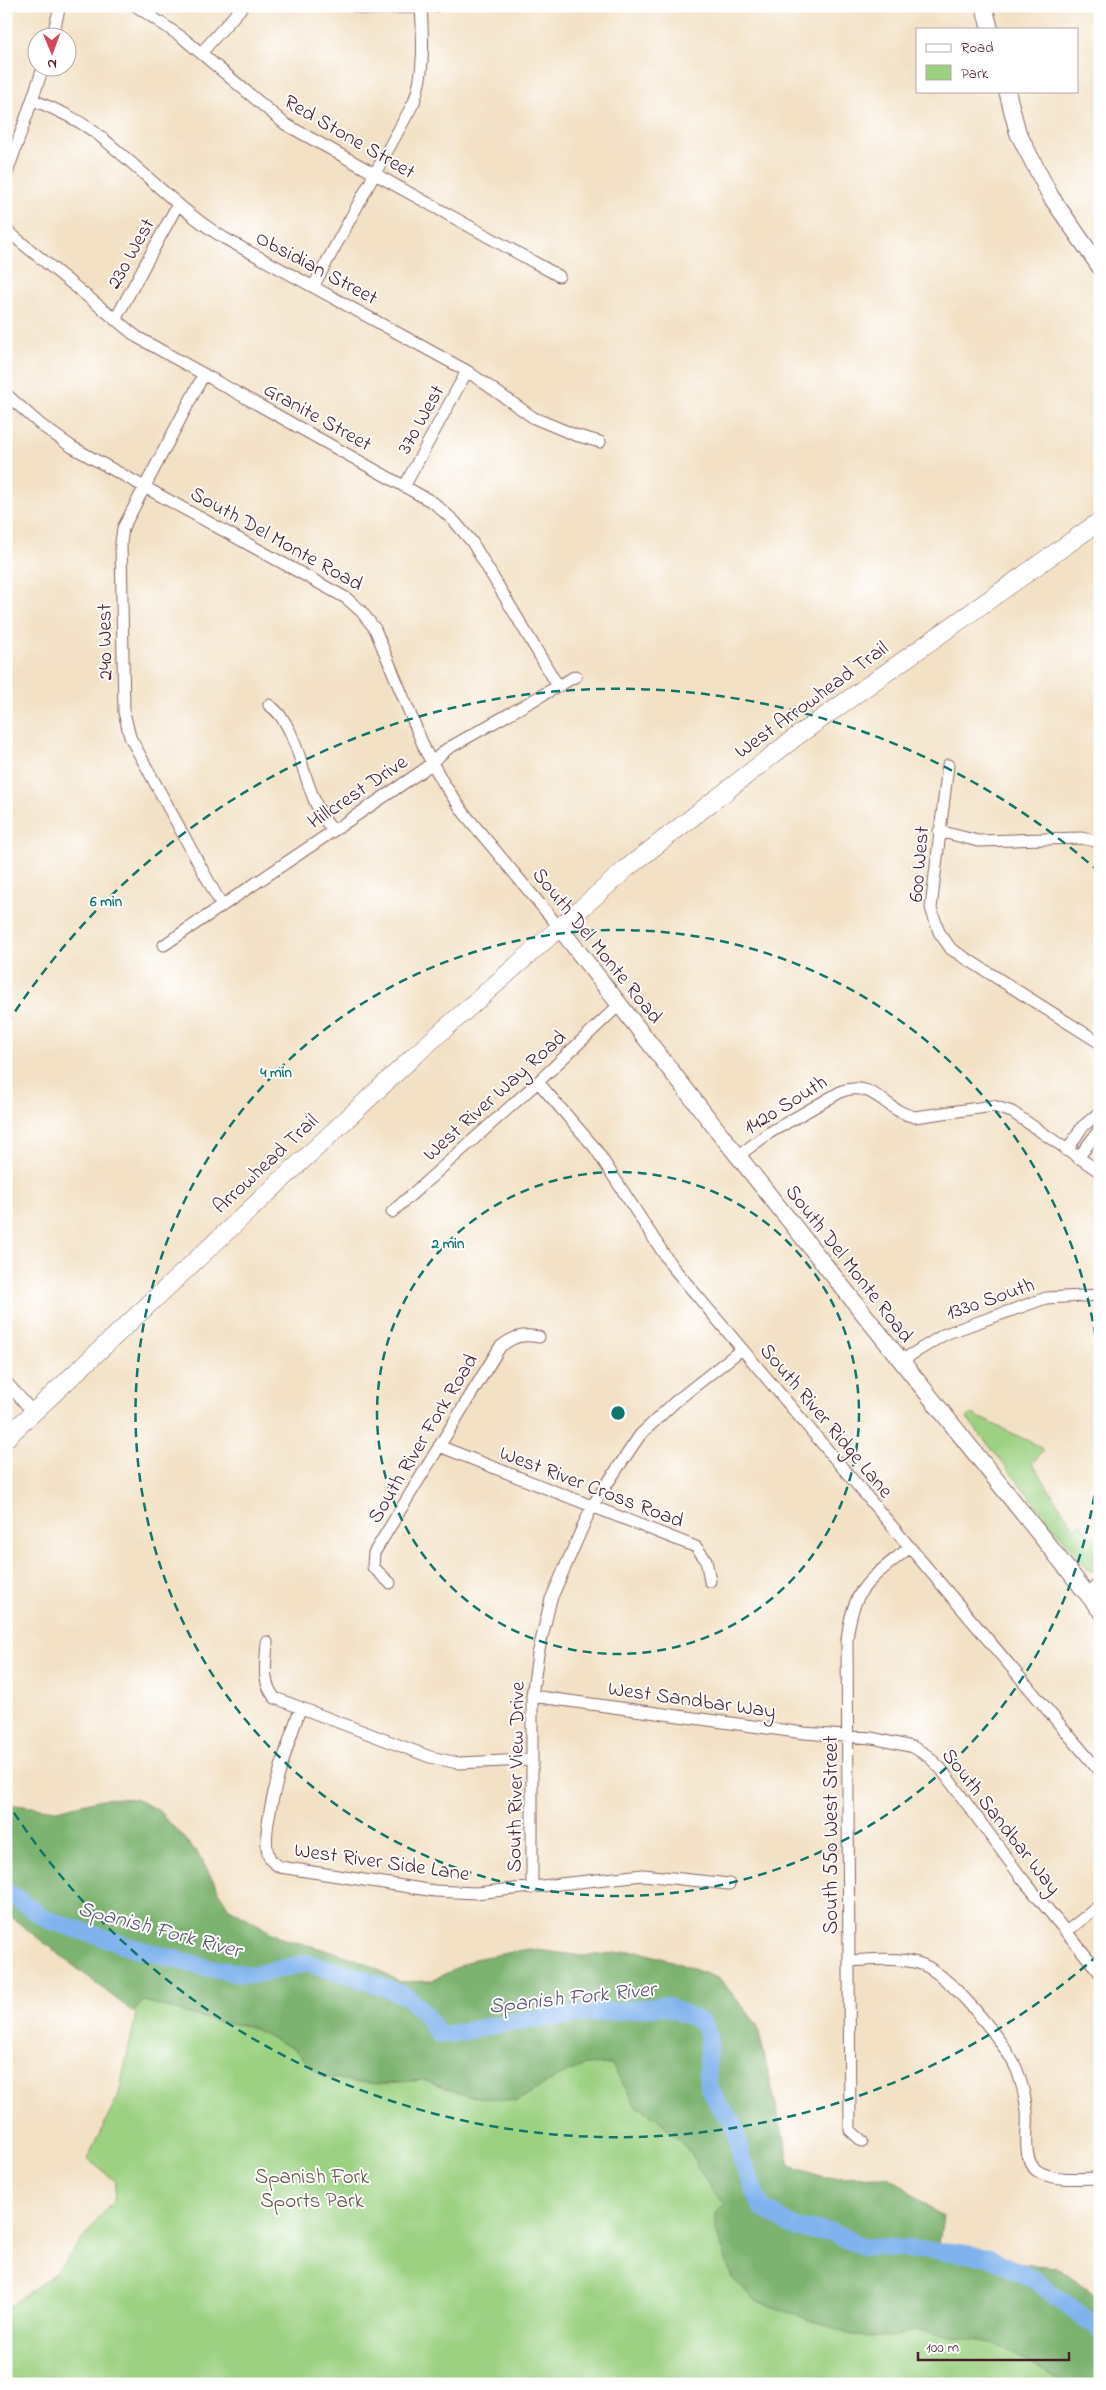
<svg xmlns="http://www.w3.org/2000/svg" width="1106" height="2390" viewBox="0 0 1106 2390" font-family="'Indie Flower',sans-serif">
<style>
.green{fill:#9cd182;stroke:#737856}
.forest{fill:#7db370;stroke:#64694e}
.lines{fill:none;stroke-linecap:round;stroke-linejoin:round}
.river{stroke:#80b3ed;stroke-width:18}
.street-casing{stroke:#856361;stroke-width:13}
.secondary-casing{stroke:#856361;stroke-width:18}
.primary-casing{stroke:#856361;stroke-width:19}
.street{stroke:#fff;stroke-width:11}
.secondary{stroke:#fff;stroke-width:16}
.primary{stroke:#fff;stroke-width:18}
.ring{fill:none;stroke:#0f766e;stroke-width:2.5;stroke-dasharray:9 6}
.labels{text-anchor:middle;stroke-width:4;stroke-linejoin:round;paint-order:stroke}
.street-label{font-size:21px;fill:#4a1f2b;stroke:#fff}
.park-label{font-size:21px;fill:#635445;stroke:#fff}
.water-label{font-size:22px;font-style:italic;fill:#5d536f;stroke:#fff}
.centre{fill:#0f766e;stroke:#fff;stroke-width:2.5}
.ring-label{font-size:15px;text-anchor:middle;font-weight:bold;fill:#0f766e;stroke:#fff;stroke-width:4;stroke-linejoin:round;paint-order:stroke}
</style>
<rect width="100%" height="100%" fill="#fff"/>
<filter id="ink" filterUnits="userSpaceOnUse"><feTurbulence type="fractalNoise" baseFrequency=".02" numOctaves="2"/><feDisplacementMap in="SourceGraphic" scale="10" xChannelSelector="R" yChannelSelector="G"/><feConvolveMatrix kernelMatrix="1 2 1 2 8 2 1 2 1" color-interpolation-filters="sRGB"/></filter>
<filter id="wash" filterUnits="userSpaceOnUse"><feTurbulence type="fractalNoise" baseFrequency=".0096" numOctaves="4" result="noise"/><feDisplacementMap in="SourceGraphic" scale="20" xChannelSelector="R" yChannelSelector="G"/><feGaussianBlur stdDeviation="1.12" result="paint"/><feColorMatrix in="noise" values="0 0 0 0 0 0 0 0 0 0 0 0 0 0 0 0 0 1.4 0 .05"/><feComposite in="paint" operator="in"/></filter>
<g filter="url(#wash)">
<rect width="100%" height="100%" fill="#f3e1c5"/>
<path class="green" d="M972 1414 1039 1446 1043 1452 1032 1463 1074 1528 1082 1523 1091 1538 1100 1533 1098 1574 1095 1569 1090 1572 967 1418Z
M153 1958 669 2015 756 2211 1100 2340V2384H6V2309L55 2273 114 2200 116 2181 87 2159 118 2097 136 2015 133 2012 141 2004Z"/>
<path class="forest" d="M106 1798 135 1799 158 1810 199 1855 228 1907 281 1938 338 1953 371 1965 399 1982 431 1981 474 1959 529 1949 583 1956 638 1951 672 1961 720 1979 757 2024 790 2166 824 2177 889 2176 943 2217 937 2256 1056 2267 1100 2298V2384H1067L996 2344 918 2330 895 2337 852 2335 754 2300 732 2278 716 2230V2213L725 2204 712 2191 689 2151 657 2118 635 2105 612 2064 585 2065 557 2077 517 2101 468 2096 423 2080 376 2084 322 2077 294 2049 248 2026 214 2021 144 2001 133 2012 6 1913V1804L58 1810Z"/>
<g class="lines">
<path class="river" d="M6 1891 46 1919 131 1947 208 1968 252 1975 307 1963 364 1979 408 1997 423 2012 438 2034H451L516 2021 664 2006 692 2017 703 2024 709 2036 707 2060 708 2085 719 2106 734 2123 742 2161 762 2208 798 2229 832 2232 861 2246 952 2252 988 2257 1035 2280 1100 2330"/>
</g>
</g>
<g filter="url(#ink)">
<g class="lines">
<g class="street-casing">
<path id="street" d="M136 6 183 38 285 124 559 276
M354 6 366 9 436 6
M52 38 60 6
M201 53 243 6
M33 100C55 109 78 119 97 134 140 167 177 209 224 238L467 371 534 418 575 435 600 442
M6 176 43 68
M6 230 137 337 434 503 455 522 472 542 558 686
M313 287 414 102C425 71 423 39 421 6
M115 320 178 204
M204 374 123 528 121 543 124 712 130 737 222 906
M6 394 41 425 72 447 346 598 361 611 375 629 426 752 444 784 464 813 559 927
M405 485 467 371
M269 705C303 727 301 798 333 830
M948 765 931 908 939 932 951 949 1100 1043
M939 831 978 841 1081 838 1100 842
M164 945 422 771 447 749 576 676
M538 1082 595 1148 671 1265 1100 1772
M1067 1151 1082 1127 1100 1112
M738 1156 769 1133 842 1091C876 1080 884 1111 915 1117L993 1106 1012 1112 1100 1172
M1078 1158 1100 1129
M392 1212 538 1082 619 1005
M901 1361 945 1334 1046 1298 1100 1295
M6 1382 33 1412
M439 1446 696 1547 706 1560 710 1581
M390 1583 373 1567 374 1553 500 1347C514 1336 522 1334 539 1337
M1086 1594 1100 1583
M267 1642C266 1663 261 1682 275 1698L430 1757 458 1763 531 1760
M532 1696 804 1733 872 1738 913 1747 928 1756 941 1769 1021 1877 1100 1973
M300 1709C291 1736 254 1836 271 1860 272 1862 277 1865 280 1867L435 1891 476 1893 643 1875 729 1884
M532 1888V1696L538 1654 551 1599 592 1506 640 1435 676 1401 742 1349
M1066 1932 1100 1905
M849 1961C872 1960 895 1957 918 1963 947 1970 1005 2042 1017 2070 1022 2083 1025 2097 1027 2111 1029 2127 1021 2158 1036 2170 1052 2182 1081 2178 1100 2178
M862 2141 850 2130 847 1640C853 1585 870 1580 910 1547"/>
</g>
<g class="secondary-casing">
<path id="secondary" d="M984 6 990 29
M1007 91 1018 133 1051 197 1100 267
M559 927 718 1131 1100 1610"/>
</g>
<g class="primary-casing">
<path id="primary" d="M6 1438 414 1056 627 868 797 736 1100 521"/>
</g>
<use href="#street" class="street"/>
<use href="#secondary" class="secondary"/>
<use href="#primary" class="primary"/>
</g>
</g>
<g class="ring">
<circle cx="618" cy="1413" r="241"/>
<path d="M1100 1451A483 483 0 1 1 1100 1375"/>
<path d="M1098 1955A724 724 0 0 1 7 1802M7 1024A724 724 0 0 1 1098 871"/>
</g>
<g class="labels">
<g class="street-label">
<text transform="translate(350 136) rotate(30)" y="7">Red Stone Street</text>
<text transform="translate(130 253) rotate(-61)" y="7">230 West</text>
<text transform="translate(317 267) rotate(28)" y="7">Obsidian Street</text>
<text transform="translate(318 416) rotate(29)" y="7">Granite Street</text>
<text transform="translate(420 419) rotate(-61)" y="7">370 West</text>
<text transform="translate(277 538) rotate(29)" y="7">South Del Monte Road</text>
<text transform="translate(104 642) rotate(-91)" y="7">240 West</text>
<text transform="translate(811 699) rotate(-36)" y="7">West Arrowhead Trail</text>
<text transform="translate(357 791) rotate(-34)" y="7">Hillcrest Drive</text>
<text transform="translate(918 864) rotate(-85)" y="7">600 West</text>
<text transform="translate(598 945) rotate(51)" y="7">South Del Monte Road</text>
<text transform="translate(494 1095) rotate(-42)" y="7">West River Way Road</text>
<text transform="translate(785 1104) rotate(-32)" y="7">1420 South</text>
<text transform="translate(265 1163) rotate(-43)" y="7">Arrowhead Trail</text>
<text transform="translate(850 1263) rotate(52)" y="7">South Del Monte Road</text>
<text transform="translate(990 1298) rotate(-19)" y="7">1330 South</text>
<text transform="translate(827 1420) rotate(50)" y="7">South River Ridge Lane</text>
<text transform="translate(422 1438) rotate(-59)" y="7">South River Fork Road</text>
<text transform="translate(592 1486) rotate(21)" y="7">West River Cross Road</text>
<text transform="translate(692 1699) rotate(8)" y="7">West Sandbar Way</text>
<text transform="translate(515 1777) rotate(-89)" y="7">South River View Drive</text>
<text transform="translate(1002 1821) rotate(52)" y="7">South Sandbar Way</text>
<text transform="translate(830 1835) rotate(-90)" y="7">South 550 West Street</text>
<text transform="translate(382 1861) rotate(8)" y="7">West River Side Lane</text>
</g>
<g class="park-label">
<text x="312" y="2183">Spanish Fork<tspan x="312" dy="24">Sports Park</tspan></text>
</g>
<g class="water-label">
<text transform="translate(160 1928) rotate(15)" y="8">Spanish Fork River</text>
<text transform="translate(572 1996) rotate(-6)" y="8">Spanish Fork River</text>
</g>
</g>
<circle cx="618" cy="1413" r="8" class="centre"/>
<g class="ring-label">
<text x="106" y="906">6 min</text>
<text x="276" y="1077">4 min</text>
<text x="448" y="1248">2 min</text>
</g>
<rect width="1106" height="2390" fill="none" stroke="#fff" stroke-width="25"/>
<rect x="916" y="28" width="162" height="65" fill="#ffffff" stroke="#b7a5aa"/>
<rect x="926" y="44" width="25" height="8" fill="#ffffff" stroke="#b7a5aa"/>
<text x="961" y="52" font-size="15" fill="#4a1f2b">Road</text>
<rect x="926" y="65" width="25" height="15" fill="#9cd182" stroke="#b7a5aa"/>
<text x="961" y="78" font-size="15" fill="#4a1f2b">Park</text>
<g transform="translate(52 52) rotate(179)"><circle r="24" fill="#ffffff" stroke="#b7a5aa"/>
<path d="M0-4L9 19L0 12L-9 19Z" fill="#d1495b"/>
<text y="-8" font-size="14" font-weight="bold" text-anchor="middle" fill="#4a1f2b">N</text>
</g>
<path d="M918 2352v8h151v-8" fill="none" stroke="#4a1f2b" stroke-width="2.5"/>
<text x="926" y="2352" font-size="15" fill="#4a1f2b" stroke="#ffffff" stroke-width="4" paint-order="stroke">100 m</text>
</svg>
